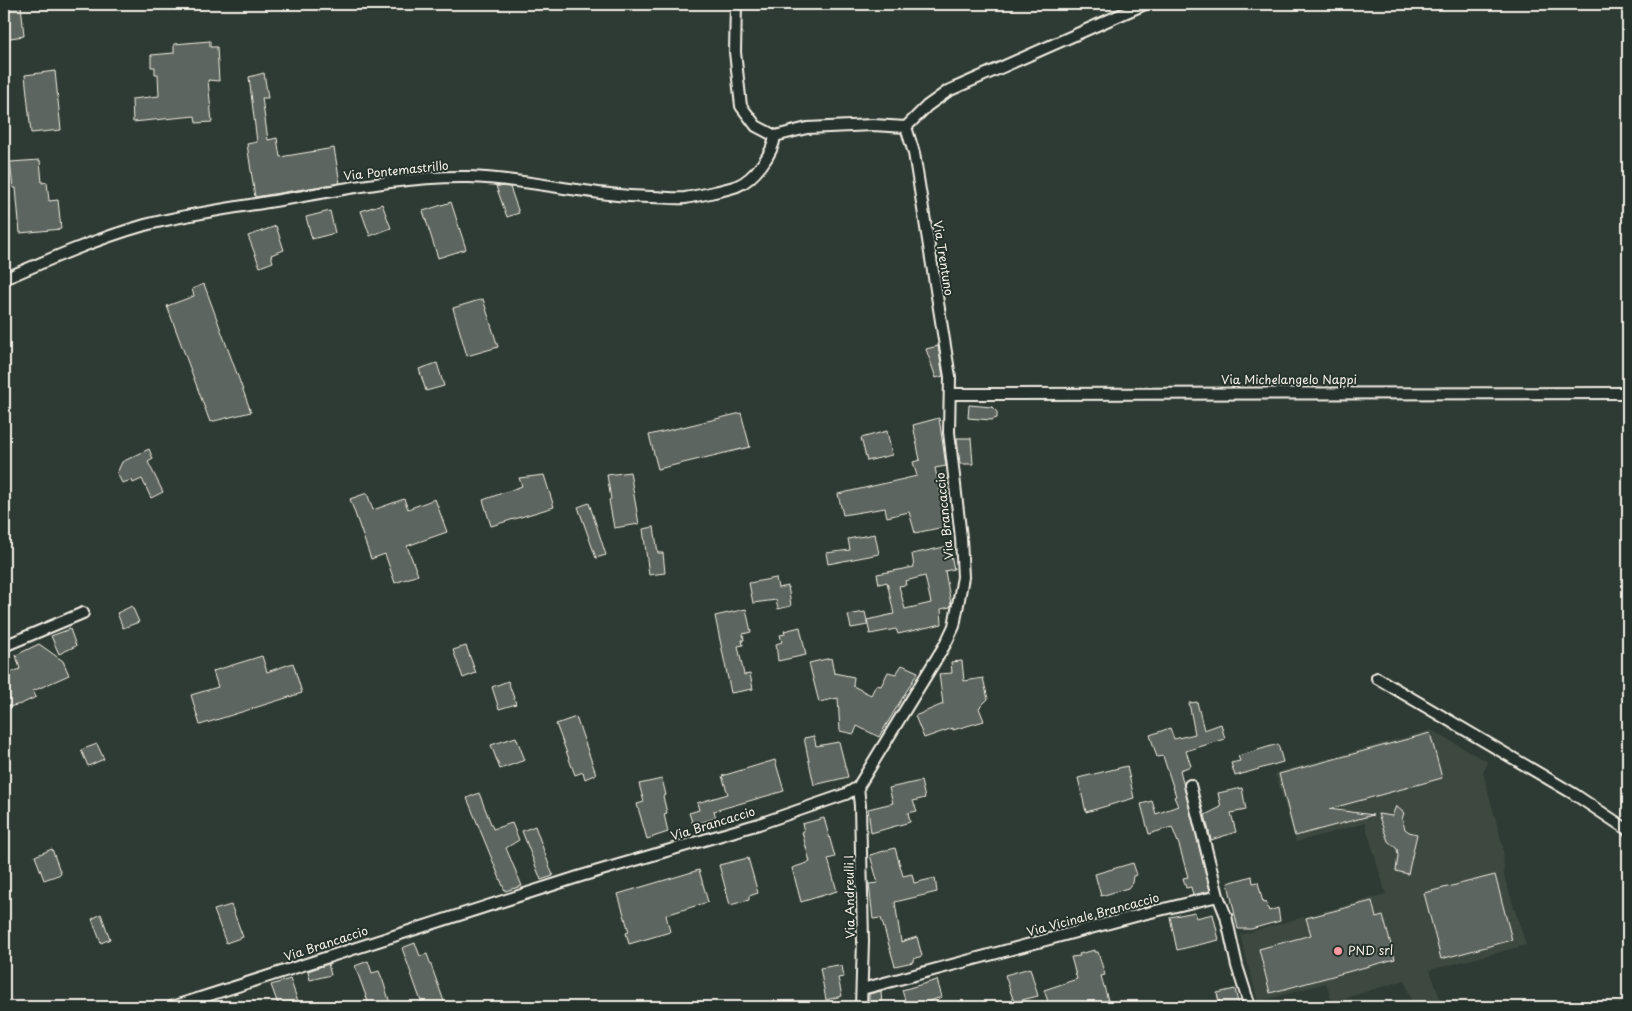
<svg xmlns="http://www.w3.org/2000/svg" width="1632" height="1011" viewBox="0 0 1632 1011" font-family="'Playpen Sans',sans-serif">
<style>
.built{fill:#3c4841}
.building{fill:#5c655e;stroke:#f4f1e8;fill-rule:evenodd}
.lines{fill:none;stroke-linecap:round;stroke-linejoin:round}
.street-casing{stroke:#f4f1e8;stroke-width:14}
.street{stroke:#26332d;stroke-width:10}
.poi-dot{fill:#ff9aa2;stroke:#26332d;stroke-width:2}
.labels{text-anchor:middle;stroke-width:4;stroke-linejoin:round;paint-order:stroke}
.street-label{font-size:12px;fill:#f4f1e8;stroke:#26332d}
.poi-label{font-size:12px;fill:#f4f1e8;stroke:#26332d;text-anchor:start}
</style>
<rect width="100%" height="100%" fill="#2e3b34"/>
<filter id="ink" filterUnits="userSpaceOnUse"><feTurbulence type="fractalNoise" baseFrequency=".02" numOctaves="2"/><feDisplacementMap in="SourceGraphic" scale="10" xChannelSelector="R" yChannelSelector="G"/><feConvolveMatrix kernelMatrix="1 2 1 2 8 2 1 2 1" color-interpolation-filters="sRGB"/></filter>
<g filter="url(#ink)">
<path class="built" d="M1431 730 1488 762 1483 773 1503 847 1504 876 1526 945 1430 970 1443 1007H1413L1405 980 1332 1002 1326 983 1258 1002 1240 935 1386 894 1365 823 1296 842 1275 773Z"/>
<path class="building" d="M21 4 24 36 4 39V5Z
M210 41V47H217L219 81 208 80 212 122 196 123 195 116 133 122 132 99 159 96 158 74H155V67H151V55L174 53V44Z
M55 71 61 130 31 133 25 75Z
M264 73 268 98H262L268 140 277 138 280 157 334 148 340 183 255 197 247 144 257 142 249 77Z
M40 160 42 183 47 182 49 201 58 200 61 229 20 233 16 188H13L10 162Z
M496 186 510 187 519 213 507 217Z
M451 202 466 249 438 258 423 211Z
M382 204 391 228 370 236 361 211Z
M330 211 335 233 312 239 306 217Z
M276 226 284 250 271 255 273 262 260 267 248 236Z
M204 284 251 412 210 422 167 306 194 296 192 289Z
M483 299 498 347 467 356 453 308Z
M938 346 943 376 936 378 926 349Z
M437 363 444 386 426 391 419 369Z
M969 405 992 407 997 412V418L991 420 968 418Z
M741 413 750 447 658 469 649 435Z
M939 418 946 466 935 468 945 514H941L944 527 915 533 909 512 887 517 885 508 843 515 838 494 917 476 913 462 920 460 913 425Z
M887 431 892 455 867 461 861 438Z
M957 438H971L973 464H960Z
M149 449 153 459 148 462 163 492 151 498 142 479 133 483 132 480 122 483 117 473 122 462Z
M630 472 639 524 614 528 609 500 611 499 607 475Z
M544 475 554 507 491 526 483 500 522 486 519 478Z
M367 493 373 510 404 499 408 509 435 499 447 532 407 546 418 575 395 583 385 554 371 559 350 499Z
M589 503 606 555 596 558 578 507Z
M654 527 658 553H663L665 573 649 575 643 529Z
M875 534 879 554 828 564 826 553 850 550 848 539Z
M949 546 954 569 945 571 951 604 950 607 941 609 942 624 898 634 896 629 870 634 867 620 894 614 887 582 879 584 877 574 914 567 912 554ZM925 576 931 603 905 609 899 586 906 585 905 581Z
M776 578 778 588 788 586 791 606 778 609 776 600 753 603 749 583Z
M132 606 139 622 123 628 117 613Z
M746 609 751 632 743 634 744 640H742L743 645 738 646 744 675 750 674 753 689 731 693 715 616Z
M865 612 868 625 851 628 848 615Z
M800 627 806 655 778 661 776 644 782 642 780 635 785 634 784 631Z
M70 629 76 646 59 654 51 636Z
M39 644 63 661 69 675 33 691 36 697 21 704 4 708V675L20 669 16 655Z
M466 646 476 673 463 678 453 650Z
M262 656 267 672 293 663 302 693 200 725 191 695 218 687 213 671Z
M831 658 834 673 854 677 853 686 871 695 876 685 881 686 888 672 896 674 902 665 918 672 879 737 857 726 854 734 840 731 838 698 819 702 809 663Z
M962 661 964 681 983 678 988 699 979 708 984 721 953 730V728L924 738 915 716 943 704 939 674 952 673 951 662Z
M508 681 516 704 499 709 492 687Z
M1197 702 1204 730 1221 724 1225 739 1186 751 1191 766 1180 770 1210 891 1193 895 1191 887 1186 888 1183 878 1188 877 1179 845 1172 827 1149 834 1141 804 1152 801 1156 814 1178 806 1174 797 1176 796 1163 756 1157 757 1150 735 1170 728 1174 739 1195 734 1189 703Z
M576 717 596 774 585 779 583 772 575 775 556 724Z
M1430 733 1442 778 1329 809 1373 815 1295 836 1279 774Z
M814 736 816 746 839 742 848 777 814 785 804 738Z
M516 737 525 760 500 769 491 745Z
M97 744 104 759 88 766 81 750Z
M1278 744 1283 762 1235 776 1231 763 1240 761 1238 756Z
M775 760 784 791 714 811 716 818 693 825 689 813 699 810 697 803 728 794 722 776Z
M1127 766 1134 798 1086 812 1078 778Z
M662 779 666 795 663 796 667 813 664 814 668 832 647 839 637 804 644 802 639 784Z
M921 781 925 798 913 801 917 811 908 813 910 822 871 833 868 809 893 803 889 788Z
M1242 788 1246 810 1231 813 1236 832 1211 840 1205 815 1221 807 1218 793Z
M479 793 493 829 512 823 519 840 506 848 522 886 505 891 467 798Z
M1396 806 1404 813 1402 819 1405 829 1409 832 1417 834 1408 874 1396 871 1398 856 1397 849 1388 841 1378 814 1392 816Z
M824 818 835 857 828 859 837 891 801 902 792 868 810 862 802 832 804 831 802 824Z
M535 826 553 876 541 880 522 831Z
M895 848 903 876 912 874 914 883 935 878 937 892 895 902 901 942 917 937 922 956 913 959V962L895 966 881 918 873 919 869 884 878 883 870 855Z
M52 849 61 874 44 880 35 856Z
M748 858 758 893 749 896V900L730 905 719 865Z
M1133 863 1137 875 1133 876 1132 883 1128 888 1101 896 1095 874Z
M699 870 708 902 666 915 670 932 629 944 626 933 629 932 618 894Z
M1495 875 1512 940 1441 959 1424 893Z
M1252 876 1253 883 1258 882 1263 903 1266 902 1269 911 1278 908 1280 921 1251 929H1238L1228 883Z
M1372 901 1376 918 1383 916 1395 959 1270 993 1259 949 1311 935 1306 918Z
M231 905 243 937 226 943 214 910Z
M1195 912 1196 918 1213 914 1219 940 1177 950 1170 917Z
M101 914 110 939 101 943 92 919Z
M415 943 420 956 427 954 446 1007H423L402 948Z
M1095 950V952H1098L1105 975 1101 976 1110 1007H1050L1044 990 1077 979 1071 957 1080 956 1079 954Z
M368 961 372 973 379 971 383 981 390 1003 383 1005 384 1007H370L355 966Z
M328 964 331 975 310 980 308 971Z
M838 965 839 966H842L844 977 838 978 842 996 826 1000 820 968Z
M1030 968 1038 996 1014 1002 1005 975Z
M290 979 300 1007H279L271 985Z
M937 980 942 997 929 1001 931 1007H907L902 990Z
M1235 989 1239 1007H1220L1217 993Z
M881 991 882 1007H869V994Z"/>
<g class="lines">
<g class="street-casing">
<path id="street" d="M736 4 735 52 741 106 756 126 775 136 807 128 873 125 906 127
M906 127 927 106 948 91 1145 4
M4 279C50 259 96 239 145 225 195 212 247 206 298 197 354 187 412 176 469 177 530 179 590 196 652 197 663 197 674 199 685 198 697 196 725 190 737 186 754 179 773 154 775 136
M951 394 1628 393
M4 646 83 613
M1377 678 1574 794 1628 830
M1190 785 1218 896
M858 787 860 806 863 941 861 1007
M862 989 1143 914 1218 896 1226 916 1237 966 1250 1007
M172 1007 581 876 759 824 846 794 858 787 946 643 954 626 963 577 961 538 949 432 950 377 914 153 906 127"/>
</g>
<use href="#street" class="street"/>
</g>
</g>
<circle class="poi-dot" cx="1338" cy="951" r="5"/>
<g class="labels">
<g class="street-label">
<text transform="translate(396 171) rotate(-6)" y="4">Via Pontemastrillo</text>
<text transform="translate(943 258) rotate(81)" y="4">Via Trentuno</text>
<text x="1289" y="384">Via Michelangelo Nappi</text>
<text transform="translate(945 516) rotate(-96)" y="4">Via Brancaccio</text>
<text transform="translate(713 824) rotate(-17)" y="4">Via Brancaccio</text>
<text transform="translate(850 897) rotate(-91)" y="4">Via Andreulli I</text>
<text transform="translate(1093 915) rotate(-15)" y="4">Via Vicinale Brancaccio</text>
<text transform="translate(326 944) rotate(-18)" y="4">Via Brancaccio</text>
</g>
<g class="poi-label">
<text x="1348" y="955">PND srl</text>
</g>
</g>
<rect width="1632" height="1011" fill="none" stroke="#26332d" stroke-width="20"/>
<rect x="10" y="10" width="1612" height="991" fill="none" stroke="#f4f1e8" stroke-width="2" filter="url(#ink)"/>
</svg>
